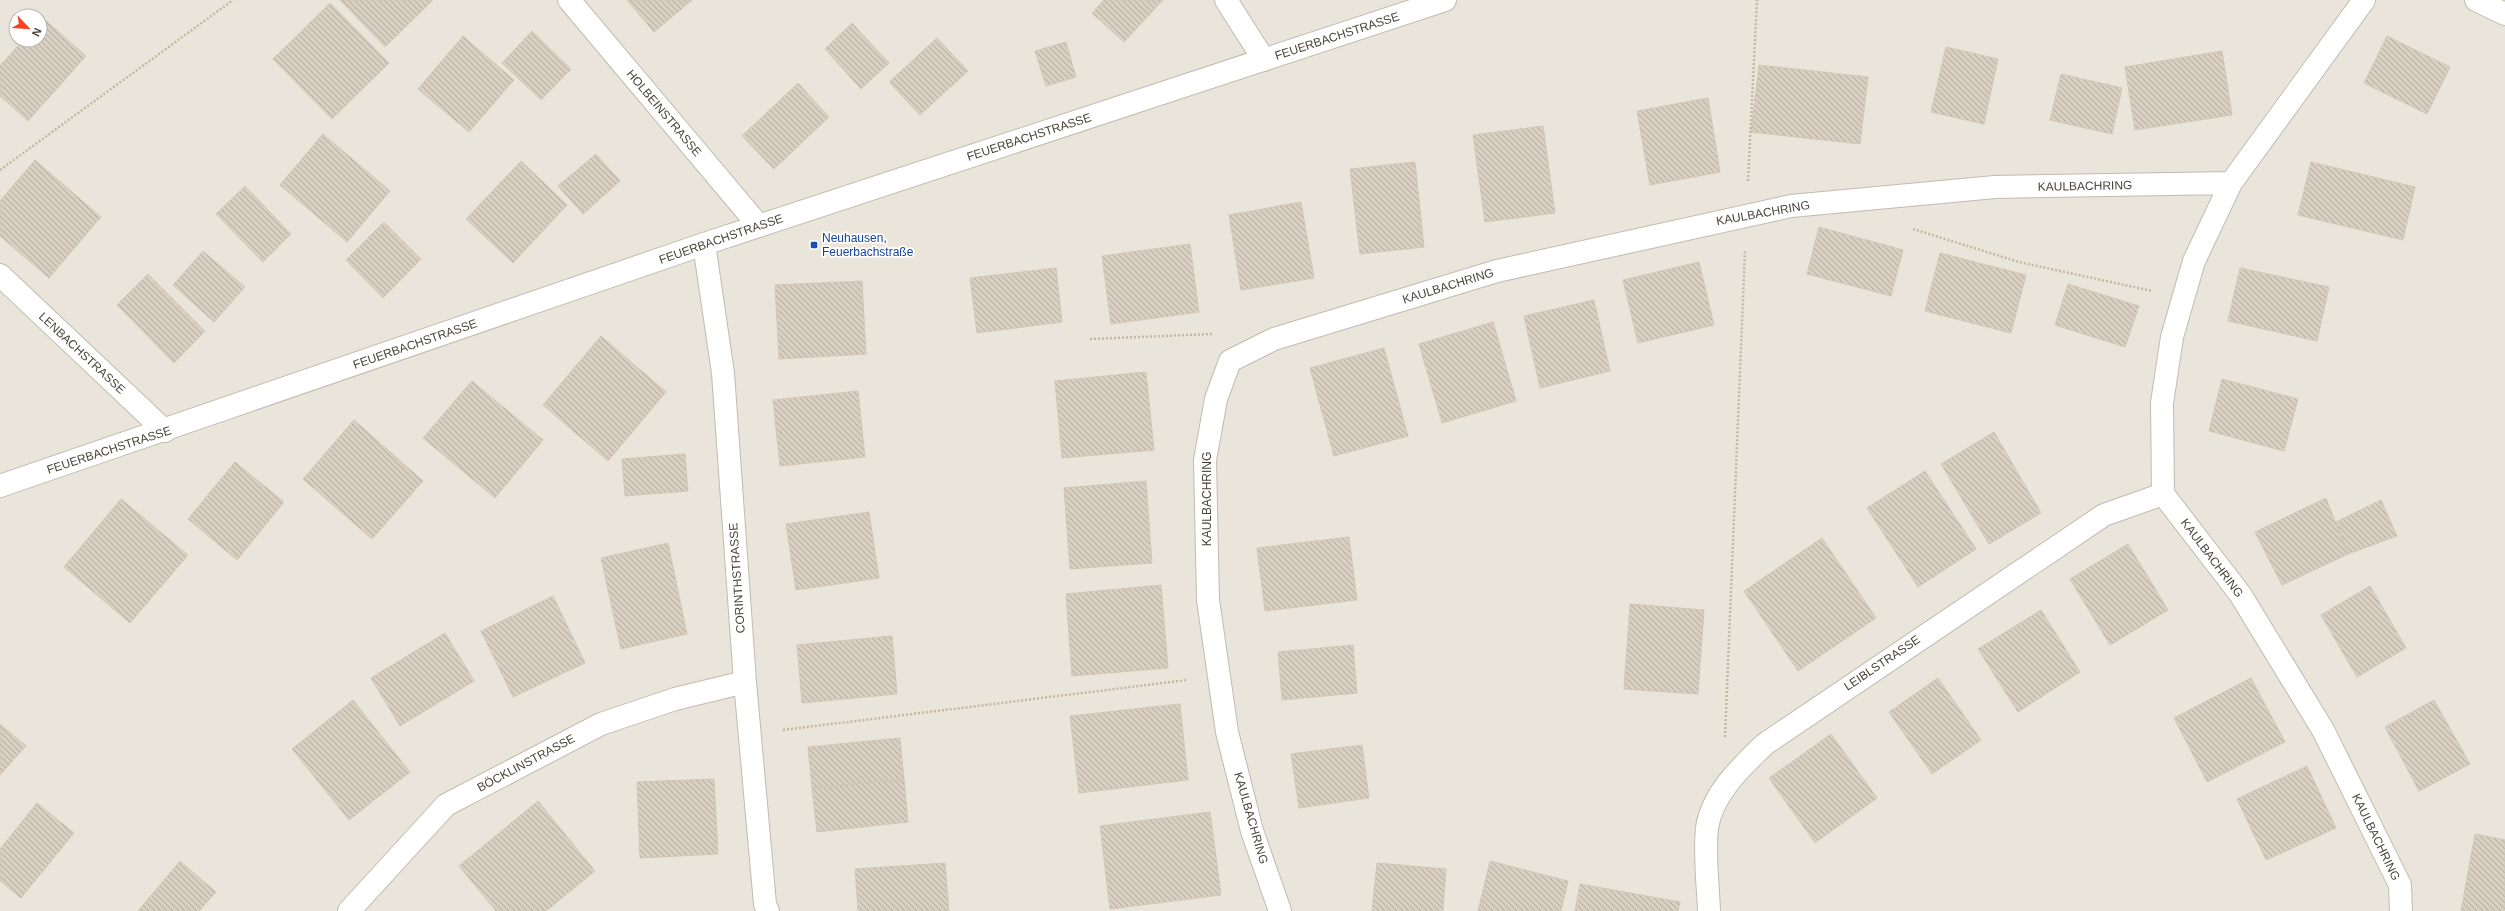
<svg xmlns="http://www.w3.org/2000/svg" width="2505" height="911" viewBox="0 0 2505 911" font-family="Arial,sans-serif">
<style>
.residential{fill:#eae5da;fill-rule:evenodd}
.building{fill:url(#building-back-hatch);stroke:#d3c7b4}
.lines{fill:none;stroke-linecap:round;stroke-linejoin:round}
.street-casing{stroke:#c2bbae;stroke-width:24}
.path{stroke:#c4b79f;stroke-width:2.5;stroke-dasharray:2 2;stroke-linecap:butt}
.street{stroke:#fff;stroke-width:22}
.transit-dot{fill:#1a4fb4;stroke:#fff;stroke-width:1.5}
.labels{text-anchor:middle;stroke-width:3.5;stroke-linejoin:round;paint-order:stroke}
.street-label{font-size:12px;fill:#4b4439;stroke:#fff}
.transit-label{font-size:12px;fill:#164399;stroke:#fff;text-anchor:start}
</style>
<defs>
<pattern id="building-back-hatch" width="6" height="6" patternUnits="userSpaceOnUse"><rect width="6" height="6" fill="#d8cfc1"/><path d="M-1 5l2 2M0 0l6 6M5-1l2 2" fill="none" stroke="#b1aa9e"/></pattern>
</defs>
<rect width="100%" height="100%" fill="#f6f3ec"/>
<path class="residential" d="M0 0H2505V911H0ZM16 16H40V40H16Z"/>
<path class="building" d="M340 0H433L385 47Z
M627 0H692L654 32Z
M1104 0H1163L1124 42 1092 13Z
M330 3 389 63 332 119 273 59Z
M43 18 86 56 28 121 0 96V66L23 40H40V21Z
M852 23 889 63 861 89 825 49Z
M532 31 571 69 541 100 502 63Z
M463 36 514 80 469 132 418 89Z
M2387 36 2450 67 2427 114 2364 83Z
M937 38 968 71 920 115 889 82Z
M1066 42 1076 77 1046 86 1035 51Z
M1946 47 1998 59 1984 124 1931 112Z
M2222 51 2232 115 2135 130 2125 67Z
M1759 65 1868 77 1860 144 1751 132Z
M2061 74 2122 88 2112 134 2050 120Z
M798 83 829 117 774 169 742 136Z
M1708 98 1720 172 1650 185 1637 111Z
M1543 126 1555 213 1485 222 1473 135Z
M323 134 390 191 347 242 280 185Z
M596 154 620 181 583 214 558 186Z
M35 160 101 217 49 278 0 236V201Z
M521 161 567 205 513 263 466 219Z
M1415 162 1424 247 1360 254 1350 169Z
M2311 162 2415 187 2403 240 2298 215Z
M245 186 291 234 263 262 216 214Z
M1301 202 1314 278 1241 290 1229 215Z
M384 222 421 259 383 298 346 260Z
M1819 227 1903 250 1891 296 1807 274Z
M1190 244 1199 312 1111 324 1102 256Z
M203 251 245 287 214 322 173 285Z
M1940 253 2026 275 2011 333 1925 311Z
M1699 262 1714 325 1638 343 1623 280Z
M1056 268 1062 322 977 333 970 278Z
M2240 268 2329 287 2317 341 2228 321Z
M148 274 205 331 174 363 117 305Z
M862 281 866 354 779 359 775 285Z
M2068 284 2139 306 2125 347 2055 325Z
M1594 300 1610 371 1540 388 1524 316Z
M1493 322 1516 401 1442 423 1419 344Z
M601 336 666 392 608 461 543 405Z
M1384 348 1408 436 1334 456 1310 368Z
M1146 372 1154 450 1062 458 1055 381Z
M2222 379 2298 399 2284 451 2209 431Z
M472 381 543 440 495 498 423 438Z
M858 391 865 457 780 466 773 400Z
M354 420 423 481 372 539 303 479Z
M1994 432 2041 513 1989 544 1941 464Z
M685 454 688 491 625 496 622 459Z
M235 462 284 502 237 560 188 519Z
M1925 471 1976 549 1918 587 1867 508Z
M1146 481 1152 563 1070 569 1064 488Z
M2326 498 2348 554 2282 585 2255 532Z
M121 499 188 555 130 623 64 567Z
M2381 500 2397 536 2348 554 2336 522Z
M869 512 879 578 796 590 786 524Z
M1349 537 1357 600 1265 611 1257 548Z
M1822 538 1876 618 1798 671 1744 591Z
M668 543 687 634 621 649 601 558Z
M2128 544 2168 610 2110 645 2070 579Z
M1161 585 1168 668 1072 676 1066 594Z
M2370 586 2406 648 2357 677 2321 615Z
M553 596 585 663 513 697 481 631Z
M1630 604 1704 610 1698 694 1624 689Z
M2041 610 2080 672 2018 712 1978 649Z
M445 633 474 681 400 726 371 678Z
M892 636 897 694 802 703 797 645Z
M1353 645 1357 693 1282 700 1278 652Z
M1938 678 1981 740 1932 774 1889 712Z
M2251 678 2285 742 2207 782 2174 718Z
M353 700 410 772 349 820 292 749Z
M2434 700 2470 764 2419 791 2385 727Z
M1180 704 1188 780 1079 793 1070 716Z
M0 724 26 746 0 775Z
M1831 734 1877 798 1815 843 1769 778Z
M900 738 904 779 812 788 808 747Z
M1362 745 1369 798 1299 808 1291 754Z
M2307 766 2336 828 2266 860 2237 799Z
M714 779 718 854 640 858 637 782Z
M904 779 908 822 817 832 812 788Z
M538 801 595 871 546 911H496L459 866Z
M37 803 74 833 21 898 0 881V849Z
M1210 812 1221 895 1110 909 1100 826Z
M2475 834 2505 840V911H2461Z
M180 861 216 892 199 911H138Z
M1490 861 1568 881 1561 911H1478Z
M945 863 949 911H858L855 869Z
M1377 863 1446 869 1443 911H1372Z
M1580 884 1680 902 1678 911H1575Z"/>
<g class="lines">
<g class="street-casing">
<path id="street" d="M569 0 759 226
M1226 0 1264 60
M2364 0 2231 183 2194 261 2172 337 2162 403 2163 494 2240 594 2323 730 2400 885 2401 911
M2476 0 2505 14
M704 244 723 373 745 682 765 904 768 911
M0 275 165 431
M0 486 704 244 1445 0
M349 911 446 805 601 724 675 699 745 682
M1280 911 1252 831 1227 732 1208 600 1205 460 1216 399 1230 361 1274 339 1497 271 1791 206 1995 187 2231 183
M1709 911C1708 884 1704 855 1707 828 1712 794 1741 767 1765 744L2104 515 2163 494"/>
</g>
<path class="path" d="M0 170 233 0
M1748 181 1757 0
M1913 229 2019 262 2152 291
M1090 339 1212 334
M783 730 1187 680
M1725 737 1745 250"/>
<use href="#street" class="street"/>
</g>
<rect class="transit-dot" x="810" y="241" width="8" height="8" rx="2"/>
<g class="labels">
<g class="street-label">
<text transform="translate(1337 36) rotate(-18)" y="4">FEUERBACHSTRASSE</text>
<text transform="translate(664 113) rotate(50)" y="4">HOLBEINSTRASSE</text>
<text transform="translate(1029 137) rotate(-18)" y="4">FEUERBACHSTRASSE</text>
<text transform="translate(2085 186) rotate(-1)" y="4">KAULBACHRING</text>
<text transform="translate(1763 213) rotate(-10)" y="4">KAULBACHRING</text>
<text transform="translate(721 239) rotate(-19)" y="4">FEUERBACHSTRASSE</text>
<text transform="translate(1448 286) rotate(-17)" y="4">KAULBACHRING</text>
<text transform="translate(415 344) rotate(-19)" y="4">FEUERBACHSTRASSE</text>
<text transform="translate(82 353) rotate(43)" y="4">LENBACHSTRASSE</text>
<text transform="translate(109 450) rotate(-18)" y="4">FEUERBACHSTRASSE</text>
<text transform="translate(1207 499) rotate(-90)" y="4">KAULBACHRING</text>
<text transform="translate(2212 558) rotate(53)" y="4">KAULBACHRING</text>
<text transform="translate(737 578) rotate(-94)" y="4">CORINTHSTRASSE</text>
<text transform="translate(1882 663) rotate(-34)" y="4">LEIBLSTRASSE</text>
<text transform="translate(526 763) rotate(-28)" y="4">BÖCKLINSTRASSE</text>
<text transform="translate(1251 818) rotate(74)" y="4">KAULBACHRING</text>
<text transform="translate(2376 837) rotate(64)" y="4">KAULBACHRING</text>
</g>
<g class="transit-label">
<text x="822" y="242">Neuhausen,<tspan x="822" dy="14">Feuerbachstraße</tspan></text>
</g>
</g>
<g transform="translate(28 28) rotate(115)"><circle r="19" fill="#ffffff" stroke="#b7b4b0"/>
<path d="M0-3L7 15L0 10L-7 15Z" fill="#fc3f1d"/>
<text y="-6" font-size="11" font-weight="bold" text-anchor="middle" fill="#4b4439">N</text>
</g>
</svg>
